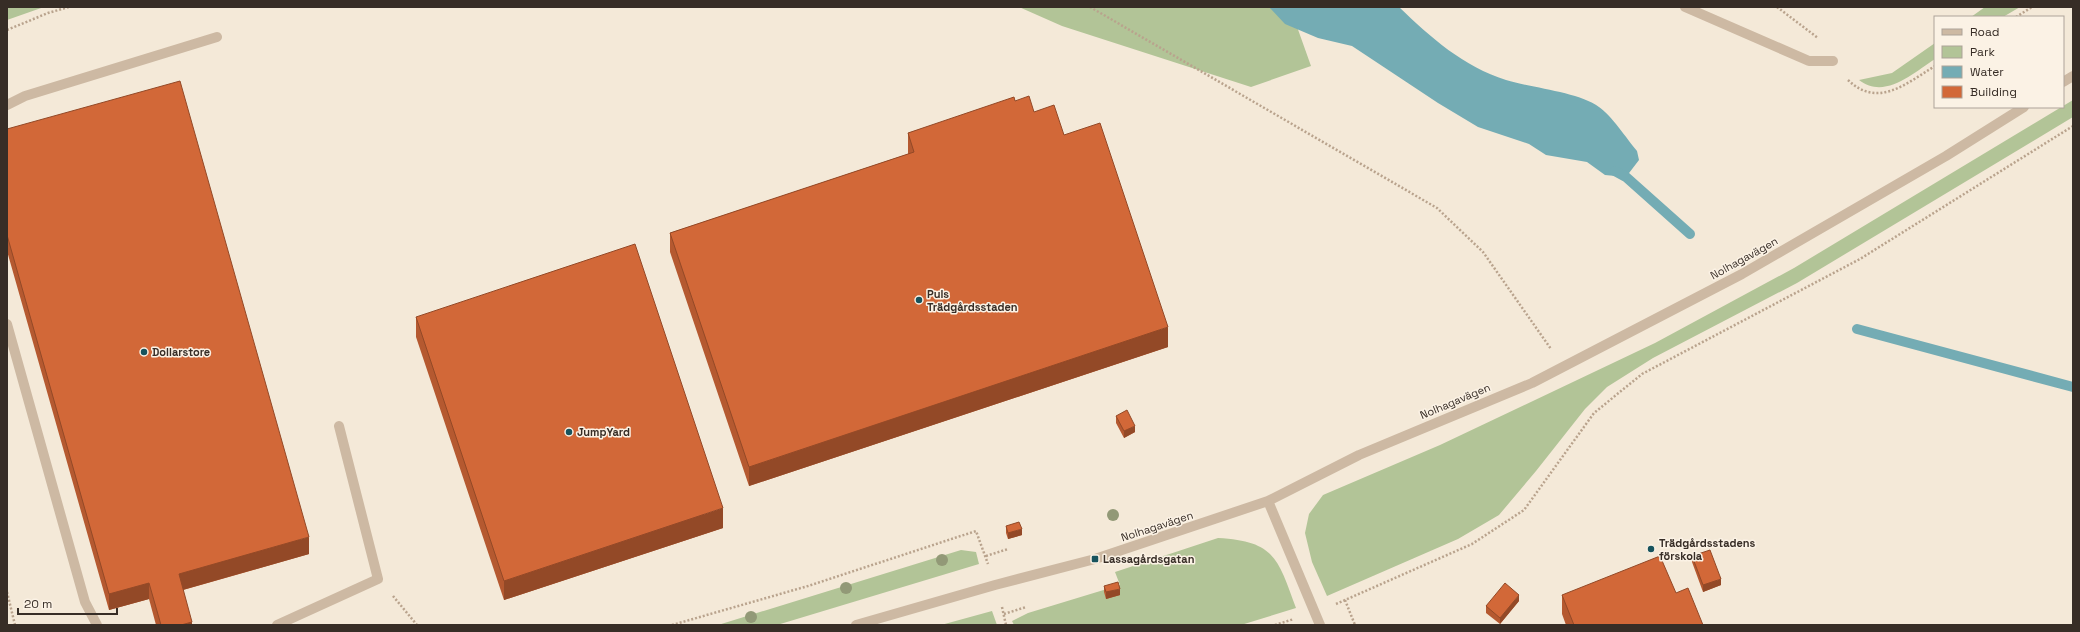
<svg xmlns="http://www.w3.org/2000/svg" width="2080" height="632" viewBox="0 0 2080 632" font-family="'Space Grotesk',sans-serif">
<style>
.green{fill:#b2c497}
.water{fill:#74acb4}
.lines{fill:none;stroke-linecap:round;stroke-linejoin:round}
.stream{stroke:#74acb4;stroke-width:10}
.path{stroke:#b9a38d;stroke-width:2.5;stroke-dasharray:2 2;stroke-linecap:butt}
.lane{stroke:#cdb9a3;stroke-width:10}
.street{stroke:#cdb9a3;stroke-width:10}
.tree{fill:#929977}
.wall{fill:#b55930}
.shaded-wall{fill:#934927}
.building{fill:#d26838;stroke:#934927}
.poi-dot{fill:#17535d;stroke:#fbf2e5;stroke-width:1.5}
.labels{text-anchor:middle;stroke-width:3;stroke-linejoin:round;paint-order:stroke}
.street-label{font-size:11px;fill:#372d26;stroke:#fbf2e5}
.poi-label{font-size:11px;font-weight:bold;fill:#372d26;stroke:#fbf2e5;text-anchor:start}
</style>
<rect width="100%" height="100%" fill="#f4e9d8"/>
<path class="green" d="M7 7H44L7 20Z
M1019 7H1290L1311 66 1251 87 1062 26Z
M1985 7H2020L2003 17H1971Z
M1935 43V59C1913 73 1885 100 1859 80L1892 73Z
M2073 100V117L1797 283 1653 358 1607 387 1585 409 1536 471 1499 515 1458 539 1327 596 1312 562 1305 533 1309 514 1323 495 1440 445 1655 343 1794 268Z
M1218 538C1276 541 1278 560 1296 608L1241 625H1014L1012 621 1028 613 1120 585 1115 572Z
M961 550 976 552 979 564 777 625H718Z
M992 611 997 625H941Z"/>
<path class="water" d="M1269 7H1399C1430 37 1464 67 1506 80 1532 88 1579 92 1599 107 1611 115 1627 139 1637 151L1639 160 1626 177 1605 175 1587 162 1546 155 1529 144 1478 127 1438 103 1352 46 1318 38 1285 24Z"/>
<g class="lines">
<path class="stream" d="M1615 171 1626 177 1690 234
M1857 329 2073 387"/>
<path class="path" d="M1090 7 1437 208 1483 252 1551 349
M1777 7 1818 38
M2016 17 2032 7
M7 30 48 13 69 7
M1848 80C1878 109 1907 83 1935 66
M986 556 1008 549
M7 592 15 625
M393 596 417 625
M1345 600 1355 625
M1336 604 1472 544 1524 510 1594 413 1642 374 1860 259 2073 126
M1002 607 1006 625
M1004 614 1026 607
M672 625 808 586 976 531 988 564
M1275 625 1294 619"/>
<path class="lane" d="M1685 7 1809 61H1833
M7 105 25 96 217 37
M7 324 85 602 97 625
M277 625 378 579 339 426"/>
<path class="street" d="M2063 82 2073 76
M1268 501 1320 625
M856 625 995 585 1095 559 1268 501 1359 455 1532 383 1742 274 1946 156 2024 107"/>
</g>
<g class="tree">
<circle cx="1113" cy="515" r="6"/>
<circle cx="942" cy="560" r="6"/>
<circle cx="846" cy="588" r="6"/>
<circle cx="751" cy="617" r="6"/>
</g>
<path class="wall" d="M1015 101 1034 112 1064 135 1168 347 749 486 670 252V233L908 154V133Z
M7 129 309 554 183 590 192 625H156L149 599 109 610 7 251Z
M416 317 723 528 504 600 416 337Z
M1116 416 1135 432 1124 438 1116 423Z
M1006 526 1022 535 1008 539 1006 533Z
M1692 556 1721 585 1703 592 1692 562Z
M1104 586 1120 595 1106 599 1104 592Z
M1676 593 1703 625H1566L1562 614V595Z
M1519 601 1500 624 1486 613V606Z"/>
<path class="shaded-wall" d="M1168 327V347L749 486V467Z
M1135 426V432L1124 438V431Z
M723 508V528L504 600V581Z
M1022 529V535L1008 539V533Z
M309 537V554L179 591V574Z
M1721 579V585L1703 592V585Z
M149 583V599L109 610V594Z
M1120 589V595L1106 599V592Z
M1519 595V601L1500 624V618Z
M192 622V625H181Z"/>
<path class="building" d="M180 81 309 537 179 574 192 622 181 625H161L149 583 109 594 7 235V129Z
M1029 96 1034 112 1054 105 1064 135 1100 123 1168 327 749 467 670 233 914 152 908 133 1014 97 1015 101Z
M635 244 723 508 504 581 416 317Z
M1127 410 1135 426 1124 431 1116 416Z
M1019 522 1022 529 1008 533 1006 526Z
M1710 550 1721 579 1703 585 1692 556Z
M1660 556 1676 593 1688 588 1703 625H1574L1562 595Z
M1118 582 1120 589 1106 592 1104 586Z
M1505 583 1519 595 1500 618 1486 606Z"/>
<g class="poi-dot">
<circle cx="919" cy="300" r="4"/>
<circle cx="144" cy="352" r="4"/>
<circle cx="569" cy="432" r="4"/>
<circle cx="1651" cy="549" r="4"/>
<rect x="1091" y="555" width="8" height="8" rx="2"/>
</g>
<g class="labels">
<g class="street-label">
<text transform="translate(1744 258) rotate(-29)" y="4">Nolhagavägen</text>
<text transform="translate(1455 401) rotate(-23)" y="4">Nolhagavägen</text>
<text transform="translate(1157 526) rotate(-18)" y="4">Nolhagavägen</text>
</g>
<g class="poi-label">
<text x="927" y="298">Puls<tspan x="927" dy="13">Trädgårdsstaden</tspan></text>
<text x="152" y="356">Dollarstore</text>
<text x="577" y="436">JumpYard</text>
<text x="1659" y="547">Trädgårdsstadens<tspan x="1659" dy="13">förskola</tspan></text>
<text x="1103" y="563">Lassagårdsgatan</text>
</g>
</g>
<rect width="2080" height="632" fill="none" stroke="#372d26" stroke-width="16"/>
<rect x="1934" y="16" width="130" height="92" fill="#fbf2e5" stroke="#ada399"/>
<rect x="1942" y="29" width="20" height="6" fill="#cdb9a3" stroke="#ada399"/>
<text x="1970" y="36" font-size="12" fill="#372d26">Road</text>
<rect x="1942" y="46" width="20" height="12" fill="#b2c497" stroke="#ada399"/>
<text x="1970" y="56" font-size="12" fill="#372d26">Park</text>
<rect x="1942" y="66" width="20" height="12" fill="#74acb4" stroke="#ada399"/>
<text x="1970" y="76" font-size="12" fill="#372d26">Water</text>
<rect x="1942" y="86" width="20" height="12" fill="#d26838" stroke="#ada399"/>
<text x="1970" y="96" font-size="12" fill="#372d26">Building</text>
<path d="M18 608v6h99v-6" fill="none" stroke="#372d26" stroke-width="2"/>
<text x="24" y="608" font-size="12" fill="#372d26" stroke="#fbf2e5" stroke-width="3" paint-order="stroke">20 m</text>
</svg>
